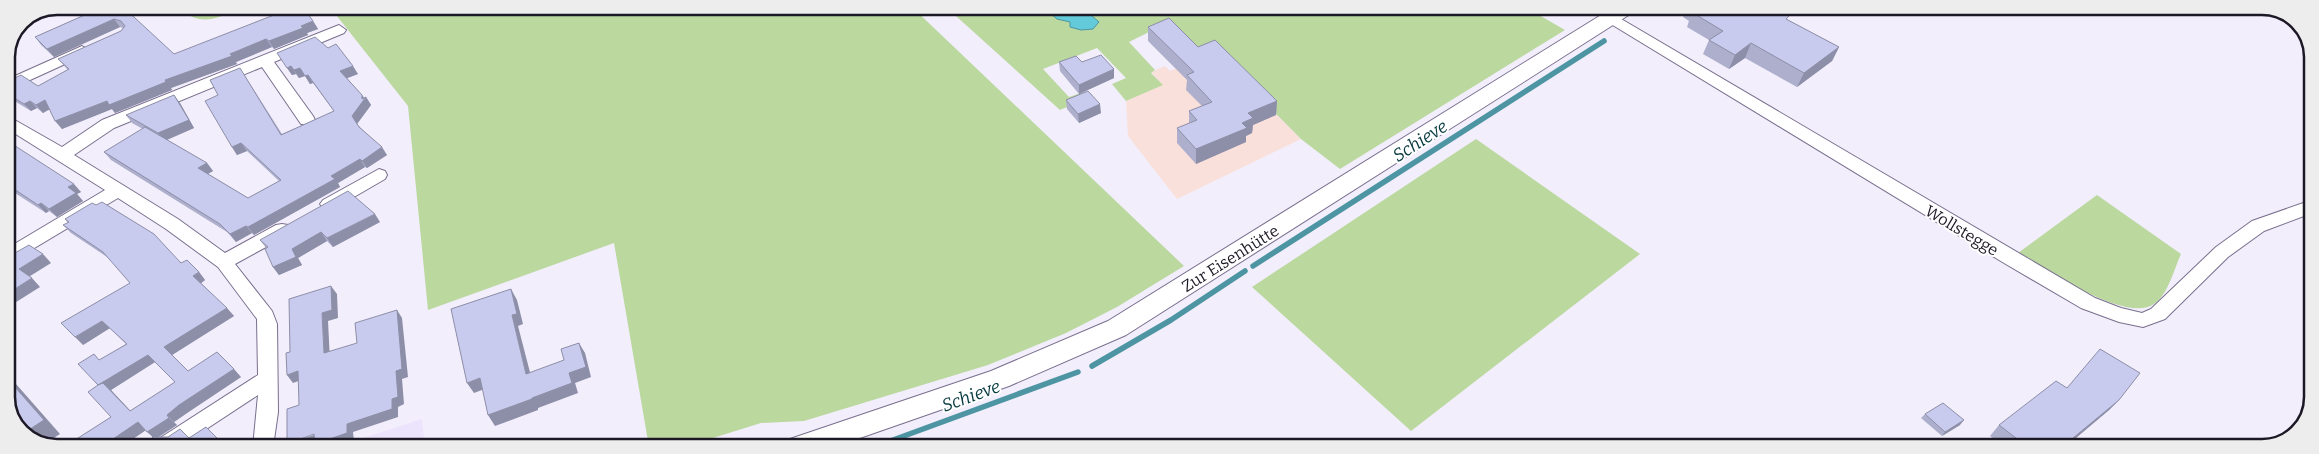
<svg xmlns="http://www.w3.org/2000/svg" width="2319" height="454" viewBox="0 0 2319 454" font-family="Bitter,serif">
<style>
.industrial{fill:#fae0da}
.built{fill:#ece4fd}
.green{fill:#bbd89f}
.water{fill:#63cada;stroke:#4e95a4}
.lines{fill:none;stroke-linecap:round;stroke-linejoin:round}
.stream{stroke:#4e95a4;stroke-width:5.5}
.street-casing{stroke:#796f8e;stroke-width:2}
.secondary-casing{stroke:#796f8e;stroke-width:2}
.street{fill:#fff;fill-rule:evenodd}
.secondary{fill:#fff;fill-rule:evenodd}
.wall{fill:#adafcd;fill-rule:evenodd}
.shaded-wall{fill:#8d8ea7}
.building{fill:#c9cbee;stroke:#8d8ea7;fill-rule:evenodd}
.labels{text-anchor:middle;stroke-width:4;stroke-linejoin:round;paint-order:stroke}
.street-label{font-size:16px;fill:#1d1825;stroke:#fff}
.water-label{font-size:18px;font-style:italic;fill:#073a41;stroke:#fff}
.rim{fill:none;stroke:#1d1825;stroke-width:2.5}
</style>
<rect width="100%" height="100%" fill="#f2eefc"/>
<path class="industrial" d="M1214 52 1301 139 1177 199 1128 136 1126 101 1162 85 1151 72 1165 66 1170 71Z"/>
<path class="built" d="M422 419 425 447H346L348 443Z"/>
<path class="green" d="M175 6H240C215 22 199 26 175 6Z
M329 6 912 7 1184 266 1117 307 1066 333 988 365 804 421 761 423 684 447H649L614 243 428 310 408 106Z
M946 7H1525L1565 30 1340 169 1301 139 1215 52 1198 59 1165 24 1129 42 1155 70 1151 73 1163 85 1126 101 1112 84 1126 78 1097 48 1043 69 1069 97 1087 91 1093 96 1060 110Z
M1476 139 1640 254 1411 431 1252 287Z
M2097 195 2181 254C2174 269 2168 295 2154 304 2125 324 2045 268 2018 253Z"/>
<path class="water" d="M1050 7H1093L1092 16 1099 22 1093 29 1081 30 1070 27V22L1057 19 1050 13Z"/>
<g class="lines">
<path class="stream" d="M1253 266 1604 41
M1092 366 1171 320 1245 271
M874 447 1078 372"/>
<g class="street-casing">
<path id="street" d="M1611 13 2095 298 2121 308 2142 313 2151 309 2216 247 2252 221 2312 200V213L2264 231 2228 257 2165 319 2143 327 2119 322 2081 308 2004 263 1606 21 1604 18 1606 15Z
M339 25 346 30 344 33 274 62 313 116 315 120 313 124H301L262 67 114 128 74 155 178 219 225 253 276 225 282 224 288 225 291 230 288 235 235 264 272 311 277 324 278 412 273 447H253L258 395 179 447H154L157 440 258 375 257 319 218 267 166 229 118 198 6 265V249L105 190 6 128V115L62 147 102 120Z
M82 46 90 51 87 54 6 91V80Z
M379 169 385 171 387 175 385 179 335 208 329 210 323 208 320 204 323 200Z"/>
</g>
<g class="secondary-casing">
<path id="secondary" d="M1614 7H1638L1635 11 1126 335 1009 386 834 447H786L790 439 991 371 1108 321Z"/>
</g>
<use href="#street" class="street"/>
<use href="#secondary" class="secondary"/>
</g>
<path class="wall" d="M105 6 174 54 313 21 318 29 307 33 308 35 274 49 272 47 236 62 237 64 171 88 172 90 115 113 112 109 62 129 49 109 43 113 37 108 31 111 6 96V82L38 86 68 70 58 59 121 31 123 28 120 27 54 57 41 45 35 37Z
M1686 7H1772L1788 20 1839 47 1832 61 1797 87 1745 58 1729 69 1703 54 1709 40 1687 27 1689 21 1683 17Z
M1148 27 1198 47 1277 101 1276 115 1253 125 1252 133 1246 136V142L1196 164 1177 143V128L1189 124V111L1202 106 1186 90 1187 80 1148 41Z
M277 53 358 74 347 78 364 98 366 97 371 105 357 124 387 155 367 168 365 167 338 183 340 187 254 235 252 233 236 242 227 232 111 160 104 152 143 129 132 123 126 115 180 103 194 128 167 140 207 163 213 171 208 174 248 198 279 181 247 151 237 155 232 147 218 95 245 76 282 134 334 111 313 83 310 84 305 76 299 78 296 74 292 75Z
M1059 62H1082L1114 78 1079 94 1060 71Z
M1066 100 1101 113 1079 123 1067 109Z
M6 140 81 192 77 194 83 201 57 217 49 211 46 213 15 193 12 195 6 191Z
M65 219 181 263 199 272 205 280 201 283 234 316 172 355 188 371 241 377 187 413 174 422 177 425 159 437 189 438 206 427 226 447H159L161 446 146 430 121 447H64L111 417 98 385 100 360 126 344 110 328 83 345 130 283 110 259 71 233 63 225 68 223ZM155 362 175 382 130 411 111 390Z
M380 222 333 247 327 241 298 258 302 265 279 275 273 267 266 248 260 240Z
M2067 388 2119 400 2109 410 2064 448H2005L1990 436 1999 425Z
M1925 414 1960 425 1942 436 1921 418Z"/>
<path class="shaded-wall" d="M114 19 120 27 54 57 47 49Z
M313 21 318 29 307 33 308 35 274 49 269 41Z
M266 39 272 47 236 62 230 54Z
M1751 43 1745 58 1729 69 1735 55Z
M1839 47 1832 61 1797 87 1804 73Z
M232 56 237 64 171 88 172 90 115 113 112 109 62 129 55 121 107 101Z
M291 66 296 74 292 75 287 68Z
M353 66 358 74 345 79 340 71Z
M6 67 13 75 6 79Z
M300 68 305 76 299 78 294 70Z
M1114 69V78L1079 94V85Z
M308 75 313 83 310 84 305 76Z
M174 95 180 103 194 128 164 141 158 133Z
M362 95 365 99 366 97 371 105 357 124 352 116 362 99Z
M45 100 52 108 43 113 36 105Z
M30 101 37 108 31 111 24 104Z
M1277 101 1276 115 1253 125 1252 133 1246 136V142L1196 164V149L1248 113Z
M1100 104 1101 113 1079 123 1078 114Z
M241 143 247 151 237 155 232 147Z
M382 147 387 155 367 168 362 161Z
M360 159 365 167 338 183 340 187 254 235 248 227 331 176Z
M207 163 213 171 204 176 198 168Z
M74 184 81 192 77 194 83 201 57 217 49 209 68 187Z
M6 185H8L15 193 12 195 6 189Z
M41 203 49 211 46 213 38 205Z
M375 214 380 222 333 247 327 238Z
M246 226 252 233 236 242 230 234Z
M321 232 327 241 298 258 302 265 279 275 273 267 292 249Z
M43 254 51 263 27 278 19 269Z
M199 272 205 280 200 284 193 276Z
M32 278 40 287 13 304 7 297V294Z
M331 286 337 294 338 318 328 321 330 361 324 353 322 313Z
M511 289 517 300 523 324 518 326 533 384 526 374 512 315Z
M7 298 10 301 7 304Z
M227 308 234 316 172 355 164 347Z
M397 310 402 318 408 377 402 379 404 404 398 407V417L353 432 354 441 335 447H317L315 444 307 447H290L287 444 347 424 392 399 396 371Z
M102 321 110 328 83 345 75 337Z
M579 343 585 353 591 377 575 383 578 393 538 408V410L495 426 488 415 532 398 569 373Z
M148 355 155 362 111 390 138 419 98 385Z
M234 369 241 377 187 413 174 422 167 415 179 405Z
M298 371 304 379 293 383 287 375Z
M7 376 16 384 60 434 44 444 24 433Z
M480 378 487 388 474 393 467 383Z
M2119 400 2109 410 2064 448H2061Z
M169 418 177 425 155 439 147 432Z
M1964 420 1960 425 1942 436 1945 432Z
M138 422 146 430 121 447H115L113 439Z
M220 441 226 447H212Z"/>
<path class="building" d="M105 6H122L174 54 297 6H302L313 21 301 26 303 28 269 41 266 39 230 54 232 56 165 80 166 82 109 105 107 101 55 121 45 100 36 105 30 101 24 104 6 93V82L21 75 38 86 69 69 58 59 121 31 125 26 121 21 114 19 47 49 35 37Z
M1695 7H1772L1789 16 1786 19 1839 47 1804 73 1751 43 1735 55 1709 40 1723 31 1693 13 1699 9Z
M1169 18 1198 47 1215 40 1277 101 1248 113 1253 118 1242 123 1247 128 1196 149 1177 128 1197 120 1189 111 1212 102 1187 75 1194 72 1148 27Z
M315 37 328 48 336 44 353 66 340 71 362 95V99L366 97 352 116 359 127 382 147 362 161 360 159 331 176 335 179 248 227 246 226 230 234 220 224 104 152 145 127 207 163 198 168 248 198 281 180 241 143 232 147 205 101 218 95 210 80 240 68 281 135 334 111 308 75 305 76 300 68 294 70 291 66 287 68 277 53Z
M1101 55 1114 69 1079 85 1059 62 1076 56 1082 62Z
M1088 91 1100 104 1078 114 1066 100Z
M174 95 189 120 158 133 126 115Z
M6 140 74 184 68 187 76 193 49 209 41 203 38 205 8 185H6Z
M348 191 375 214 327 238 321 232 292 249 296 257 273 267 265 249 268 247 260 240Z
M102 202 154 234 181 263 187 260 199 272 193 276 227 308 164 347 188 371 217 352 234 369 179 405 167 415 169 418 147 432 138 422 113 439 118 445 115 447H64L111 417 88 392 98 385 78 364 94 354 99 360 127 344 102 321 75 337 61 323 130 283 103 252 63 225 69 222 65 219 92 203 96 205ZM148 355 175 382 130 411 103 383 98 385Z
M29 245 43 254 19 269 32 278 7 294 6 258Z
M331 286 332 310 322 313 324 353 357 343 355 323 397 310 402 369 396 371 398 397 392 399V409L347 424V433L315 444 314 434 287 444V409L299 405 298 371 287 375 286 353 290 352 289 299Z
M511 289 517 314 512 315 526 374 564 360 561 349 579 343 586 367 569 373 572 383 532 398V399L488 415 480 378 467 383 451 309Z
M2100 349 2140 373 2119 400 2061 448H2029L1999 425 2056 381 2067 388Z
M7 378 44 420 24 433 19 431 7 403Z
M1943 403 1964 420 1945 432 1925 414Z
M206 427 220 441 212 447H159L161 446 152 437H168L180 429 189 438Z"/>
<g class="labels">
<g class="street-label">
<text transform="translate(1962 230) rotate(31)" y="6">Wollstegge</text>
<text transform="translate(1230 258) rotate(-32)" y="6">Zur Eisenhütte</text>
</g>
<g class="water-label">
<text transform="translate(1420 141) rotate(-33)" y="6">Schieve</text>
<text transform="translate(971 396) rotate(-20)" y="6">Schieve</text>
</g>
</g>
<path d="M0 0H2319V454H0ZM57 15H2262A42 42 0 0 1 2304 57V397A42 42 0 0 1 2262 439H57A42 42 0 0 1 15 397V57A42 42 0 0 1 57 15Z" fill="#ededee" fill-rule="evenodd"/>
<path class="rim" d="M57 15H2262A42 42 0 0 1 2304 57V397A42 42 0 0 1 2262 439H57A42 42 0 0 1 15 397V57A42 42 0 0 1 57 15Z"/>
</svg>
